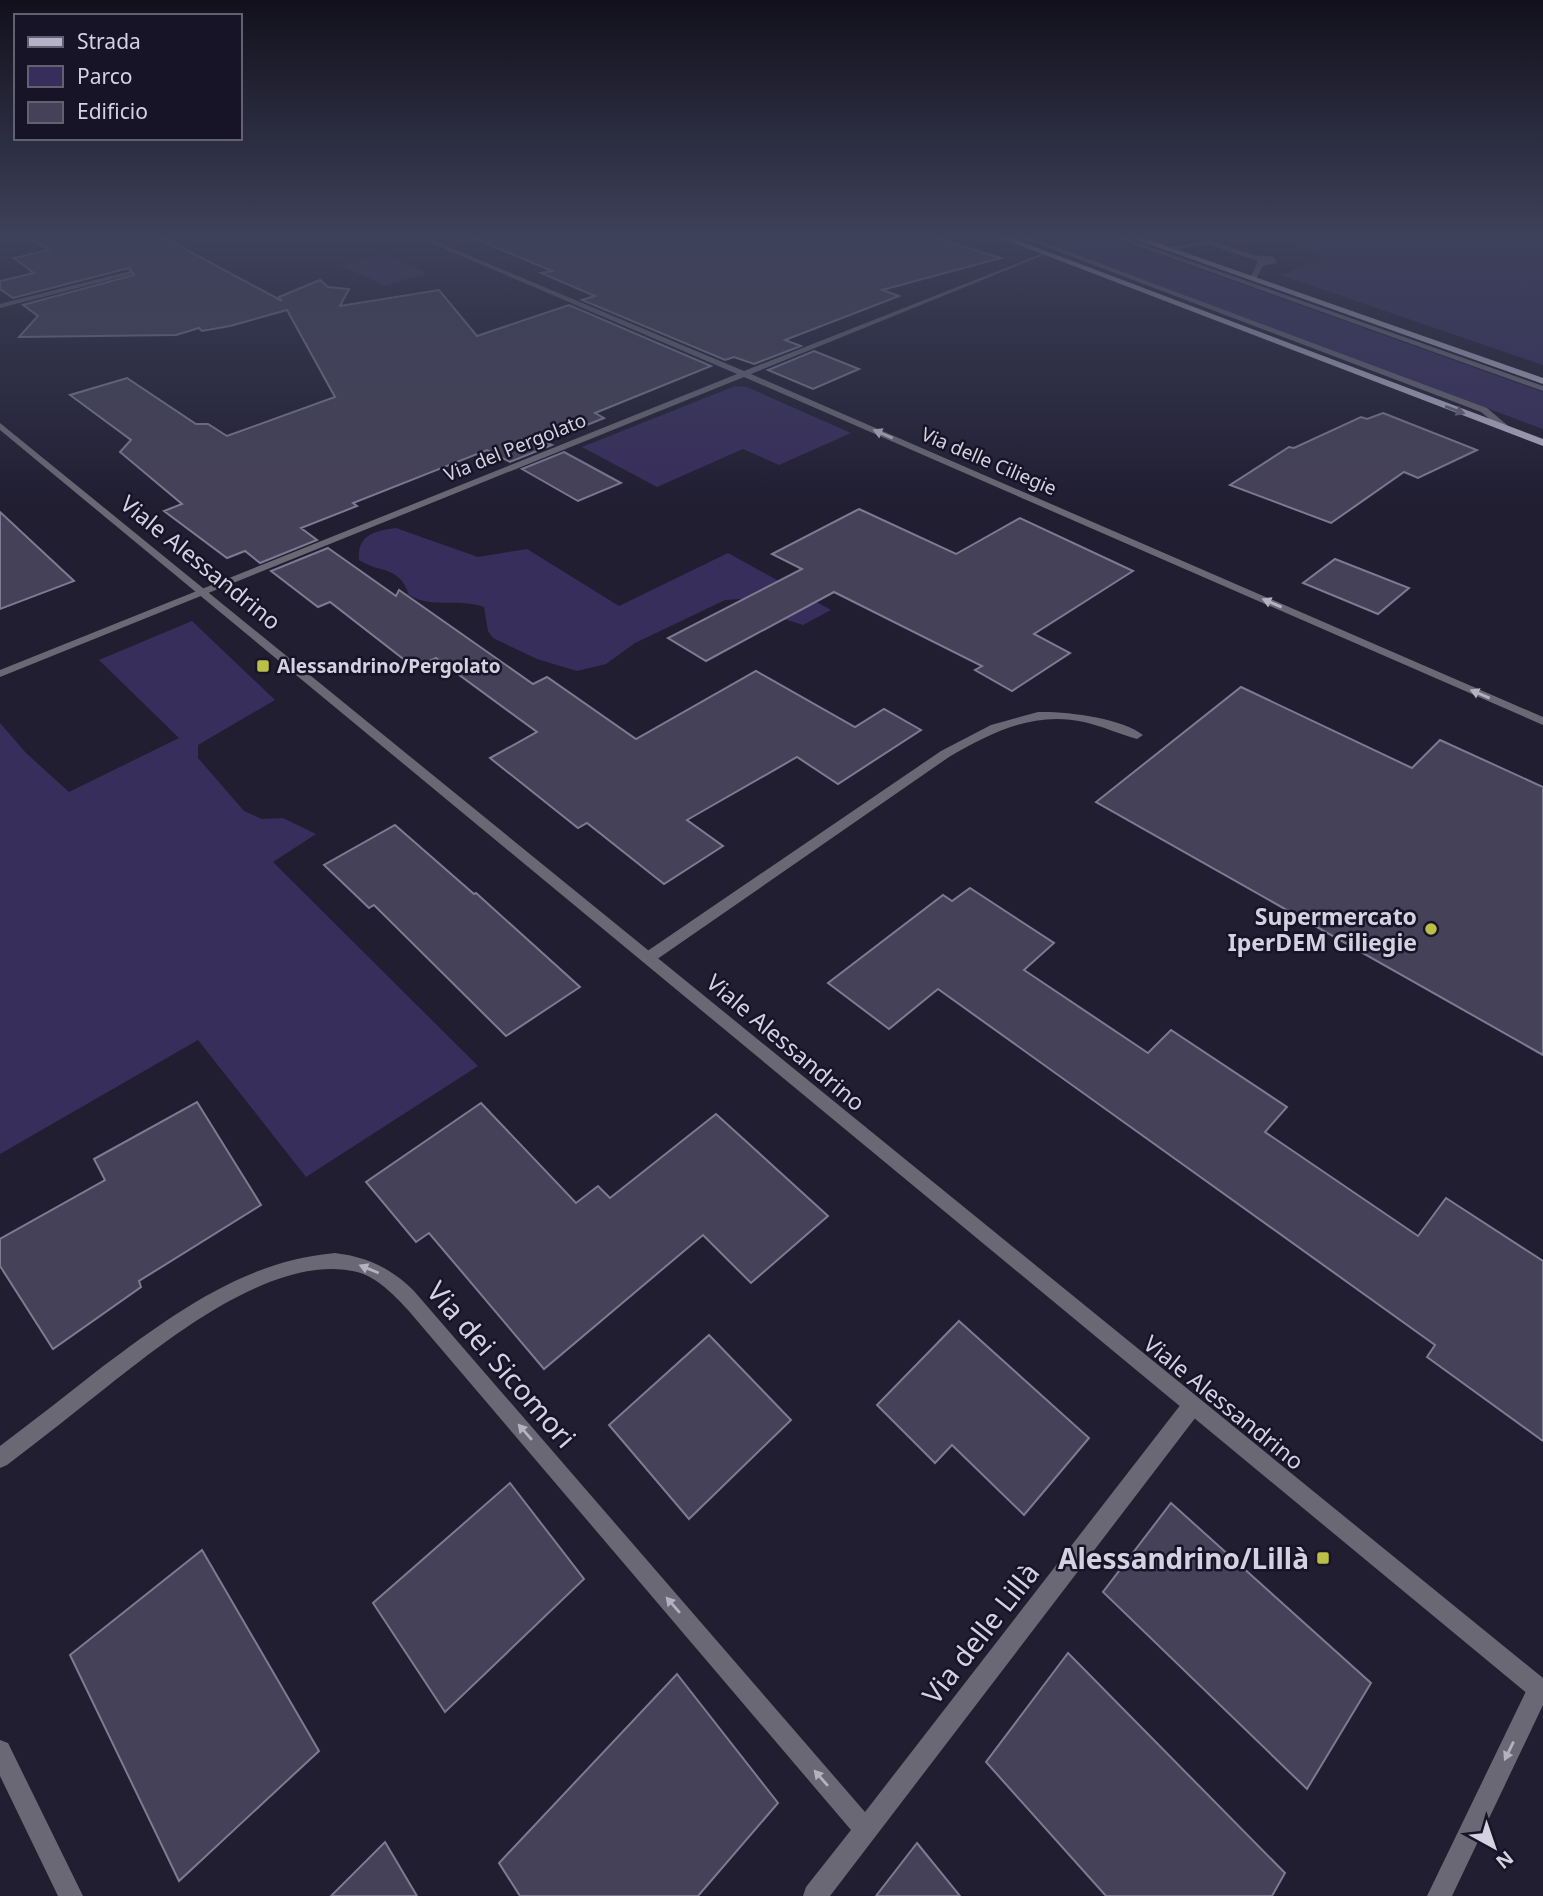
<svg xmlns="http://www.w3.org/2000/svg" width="1543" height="1896" font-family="'Noto Sans',sans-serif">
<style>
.green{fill:#382e5c}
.building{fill:#454158;stroke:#7d7a93;stroke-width:2}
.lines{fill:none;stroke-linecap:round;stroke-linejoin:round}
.service{fill:#6a6874;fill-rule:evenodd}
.minor{fill:#6a6874;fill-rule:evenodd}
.tertiary{fill:#6a6874;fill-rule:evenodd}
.primary{fill:#b4b1c8;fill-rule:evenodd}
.oneway{fill:#666278}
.oneway2{fill:#b4b2c0}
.poi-dot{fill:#bac045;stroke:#181428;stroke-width:2.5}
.labels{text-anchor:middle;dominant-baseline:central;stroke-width:5;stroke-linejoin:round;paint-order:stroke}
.far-street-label{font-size:19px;fill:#d4d2e0;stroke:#181428}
.far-poi-label{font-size:19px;font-weight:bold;fill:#d4d2e0;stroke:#181428;text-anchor:start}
.street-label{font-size:23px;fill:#d4d2e0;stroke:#181428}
.poi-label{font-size:23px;font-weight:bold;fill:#d4d2e0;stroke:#181428;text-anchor:end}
.near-street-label{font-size:28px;fill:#d4d2e0;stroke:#181428}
.near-poi-label{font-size:28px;font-weight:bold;fill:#d4d2e0;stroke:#181428;text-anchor:end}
</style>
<rect width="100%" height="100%" fill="#211e32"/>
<!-- green -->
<g class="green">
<path d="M 1029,237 L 1109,237 L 1543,392 L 1543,429 Z"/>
<path d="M 1265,237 L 1543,237 L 1543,365 L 1280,275 L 1328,257 Z"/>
<path d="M 385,254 L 428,273 L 385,286 L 342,266 Z"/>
<path d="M 735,386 L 747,387 L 851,433 L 779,465 L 743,449 L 657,487 L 582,447 Z"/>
<path d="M 396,528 L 478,557 L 527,549 L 619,606 L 728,553 L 831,610 L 803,625 L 760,611 L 740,599 L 725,600 L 635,643 L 606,664 L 577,671 L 537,659 L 493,638 L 488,631 L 484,607 C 459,598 432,609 409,595 C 399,565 381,574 359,560 C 357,535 374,531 396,528 Z"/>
<path d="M 192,621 L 275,700 L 198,745 L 198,758 L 244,811 L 262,819 L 283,818 L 316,834 L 273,862 L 478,1066 L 306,1177 L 198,1040 L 0,1154 L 0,723 L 26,753 L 69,792 L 179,738 L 99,660 Z"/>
</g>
<!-- building -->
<g class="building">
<path d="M 28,237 L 163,237 L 282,301 L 279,297 L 320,280 L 328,287 L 349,289 L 340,306 L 439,290 L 477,336 L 569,305 L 711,366 L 595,413 L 604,418 L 545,442 L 552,445 L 510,462 L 487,450 L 353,503 L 357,506 L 301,528 L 317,540 L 260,563 L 245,551 L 227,558 L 164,511 L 182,504 L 120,452 L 131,440 L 70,395 L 127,378 L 196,424 L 208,424 L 227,436 L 335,397 L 287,310 L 230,326 L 202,331 L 199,328 L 176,335 L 19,337 L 38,316 L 23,305 L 134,275 L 129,268 L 13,298 L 0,289 L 0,281 L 34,273 L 14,258 L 49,250 Z"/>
<path d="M 471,237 L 933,237 L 1001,258 L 882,290 L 899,296 L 785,340 L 801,346 L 754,364 L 734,357 L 725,360 L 582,300 L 595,296 L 541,273 L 552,271 Z"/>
<path d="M 814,351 L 859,369 L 813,389 L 768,370 Z"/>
<path d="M 1383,413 L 1477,450 L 1418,478 L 1404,472 L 1331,523 L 1230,485 L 1289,447 L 1294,448 L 1361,417 L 1367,419 Z"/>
<path d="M 564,452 L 621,483 L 578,501 L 522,469 Z"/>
<path d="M 859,509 L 956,554 L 1020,518 L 1133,571 L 1034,634 L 1070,653 L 1012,691 L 975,670 L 982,666 L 834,592 L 706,661 L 668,638 L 802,569 L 772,554 Z"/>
<path d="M 0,512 L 74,581 L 0,609 Z"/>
<path d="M 328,548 L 396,596 L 399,590 L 533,684 L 547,677 L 636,739 L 756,671 L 855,727 L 884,709 L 921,730 L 838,784 L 797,757 L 687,820 L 723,846 L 664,884 L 587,823 L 578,828 L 490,758 L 537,732 L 436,658 L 415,668 L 330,602 L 318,607 L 271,571 Z"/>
<path d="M 1335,559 L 1409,588 L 1378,614 L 1303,583 Z"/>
<path d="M 1241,687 L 1412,768 L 1440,740 L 1543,787 L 1543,1055 L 1096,802 Z"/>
<path d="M 395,825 L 474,894 L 476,893 L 580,987 L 506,1036 L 374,905 L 369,908 L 324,865 Z"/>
<path d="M 970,888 L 1054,943 L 1024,970 L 1148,1053 L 1171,1030 L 1287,1107 L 1265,1132 L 1418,1236 L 1446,1198 L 1543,1261 L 1543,1441 L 1427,1357 L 1435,1345 L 938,989 L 889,1029 L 828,983 L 943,895 L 952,901 Z"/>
<path d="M 197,1102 L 261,1205 L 139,1281 L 141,1287 L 53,1349 L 0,1266 L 0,1239 L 105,1180 L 94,1159 Z"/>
<path d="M 481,1103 L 576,1203 L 598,1186 L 610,1198 L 716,1114 L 828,1216 L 751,1283 L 703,1235 L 544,1369 L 429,1233 L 416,1242 L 366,1182 Z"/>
<path d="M 959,1321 L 1089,1438 L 1024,1515 L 952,1445 L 935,1463 L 877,1405 Z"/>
<path d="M 709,1335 L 791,1420 L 689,1519 L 609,1425 Z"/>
<path d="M 510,1483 L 584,1579 L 445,1712 L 373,1603 Z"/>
<path d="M 1171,1503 L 1371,1683 L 1307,1789 L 1103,1592 Z"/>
<path d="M 202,1550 L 319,1751 L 179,1881 L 70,1655 Z"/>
<path d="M 1068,1653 L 1285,1873 L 1272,1896 L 1106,1896 L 986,1762 Z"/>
<path d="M 677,1674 L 778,1803 L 698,1896 L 520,1896 L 499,1863 Z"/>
<path d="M 385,1842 L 417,1896 L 331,1896 Z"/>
<path d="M 917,1843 L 960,1896 L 876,1896 Z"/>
</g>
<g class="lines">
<!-- service -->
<g class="service">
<path d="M 1020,237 L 1029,237 L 1487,408 L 1513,430 L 1506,432 L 1481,412 Z"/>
<path d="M 1113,237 L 1122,237 L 1543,386 L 1543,391 Z"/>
<path d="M 1207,240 L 1254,255 L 1274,257 L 1277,263 L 1263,266 L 1256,279 L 1253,281 L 1250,279 L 1258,261 L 1207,244 L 1168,251 L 1165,249 Z"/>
<path d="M 1038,712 C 1065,711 1122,718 1143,735 L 1137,739 C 1119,734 1102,726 1084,722 C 1034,711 992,732 949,757 L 653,962 L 643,962 L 641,958 L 643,954 L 941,751 L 991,725 Z"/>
</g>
<!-- minor -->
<g class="minor">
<path d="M 417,237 L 425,237 L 744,371 L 1046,252 L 1046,254 L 751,374 L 1543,717 L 1543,725 L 744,377 L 0,677 L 0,670 L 737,374 Z"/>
<path d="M 130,271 L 132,274 L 0,308 L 0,304 Z"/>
<path d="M 335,1253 C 367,1257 391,1268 414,1291 L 865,1812 L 1185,1399 L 1192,1397 L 1199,1399 L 1201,1406 L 1199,1413 L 830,1896 L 803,1896 L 806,1887 L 851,1830 L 408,1310 C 394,1295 377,1277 357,1272 C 275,1252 168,1339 108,1386 C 74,1413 41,1439 7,1465 L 0,1468 L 0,1446 C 34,1420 68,1394 102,1367 C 173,1314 244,1261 335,1253 Z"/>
<path d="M 1539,1678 L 1543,1680 L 1543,1705 L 1452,1896 L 1427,1896 L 1531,1681 Z"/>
<path d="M 0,1740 L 8,1743 L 83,1896 L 58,1896 L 0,1776 Z"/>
</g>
<!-- tertiary -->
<path class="tertiary" d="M 0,423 L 1543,1678 L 1543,1703 L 1535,1700 L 0,430 Z"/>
<!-- primary -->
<g class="primary">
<path d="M 998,237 L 1009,237 L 1543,439 L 1543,446 Z"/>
<path d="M 1129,237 L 1141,237 L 1543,378 L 1543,384 Z"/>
</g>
</g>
<!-- one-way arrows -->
<defs><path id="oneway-solid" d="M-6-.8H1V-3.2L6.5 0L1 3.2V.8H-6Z" transform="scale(1.75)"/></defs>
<use class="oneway" href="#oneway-solid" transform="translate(1455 410) rotate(21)"/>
<g class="oneway2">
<use href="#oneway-solid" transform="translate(883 434) rotate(-157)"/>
<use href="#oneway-solid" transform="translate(1272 603) rotate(-157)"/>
<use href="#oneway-solid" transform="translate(1480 694) rotate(-157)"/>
<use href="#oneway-solid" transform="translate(369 1269) rotate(-158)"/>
<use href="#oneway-solid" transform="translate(525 1432) rotate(-131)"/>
<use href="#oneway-solid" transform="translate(673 1605) rotate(-131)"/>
<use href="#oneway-solid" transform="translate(1509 1751) rotate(116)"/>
<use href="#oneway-solid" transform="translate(821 1778) rotate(-131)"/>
</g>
<!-- sky -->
<linearGradient id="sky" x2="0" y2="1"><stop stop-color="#12101c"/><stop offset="0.47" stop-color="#3d415a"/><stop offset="1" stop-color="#3d415a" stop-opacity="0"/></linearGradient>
<rect width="1543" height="502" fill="url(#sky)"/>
<!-- markers -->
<g class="poi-dot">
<rect x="256" y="659" width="14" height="14" rx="3.5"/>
<circle cx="1431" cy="929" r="7"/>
<rect x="1316" y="1551" width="14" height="14" rx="3.5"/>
</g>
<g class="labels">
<!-- far-street labels -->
<g class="far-street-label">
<text transform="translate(515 447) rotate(-22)">Via del Pergolato</text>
<text transform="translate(989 461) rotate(23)">Via delle Ciliegie</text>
</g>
<!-- far-poi labels -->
<g class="far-poi-label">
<text x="277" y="666">Alessandrino/Pergolato</text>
</g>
<!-- street labels -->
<g class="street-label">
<text transform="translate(201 562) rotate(39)">Viale Alessandrino</text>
<text transform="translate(786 1042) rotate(40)">Viale Alessandrino</text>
<text transform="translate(1224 1402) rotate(39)">Viale Alessandrino</text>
</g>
<!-- poi labels -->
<g class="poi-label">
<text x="1417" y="916">Supermercato<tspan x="1417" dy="26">IperDEM Ciliegie</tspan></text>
</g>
<!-- near-street labels -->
<g class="near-street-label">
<text transform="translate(502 1364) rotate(49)">Via dei Sicomori</text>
<text transform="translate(980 1633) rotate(-52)">Via delle Lillà</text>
</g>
<!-- near-poi labels -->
<g class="near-poi-label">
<text x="1309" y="1558">Alessandrino/Lillà</text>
</g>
</g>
<!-- legend -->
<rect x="14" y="14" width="228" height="126" fill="#181428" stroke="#636072" stroke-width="2"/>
<rect x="28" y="37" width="35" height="10" fill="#b4b1c8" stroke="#636072" stroke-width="2"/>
<text x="77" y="49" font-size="21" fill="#d4d2e0">Strada</text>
<rect x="28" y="66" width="35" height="21" fill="#382e5c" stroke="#636072" stroke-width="2"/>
<text x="77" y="84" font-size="21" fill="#d4d2e0">Parco</text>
<rect x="28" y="102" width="35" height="21" fill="#454158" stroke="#636072" stroke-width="2"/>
<text x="77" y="119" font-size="21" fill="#d4d2e0">Edificio</text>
<!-- north arrow -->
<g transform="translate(1494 1847) rotate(140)" stroke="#181428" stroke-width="5" paint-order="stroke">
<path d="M0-5L12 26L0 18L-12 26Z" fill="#d4d2e0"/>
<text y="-10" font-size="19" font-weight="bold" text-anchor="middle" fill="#d4d2e0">N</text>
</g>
</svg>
